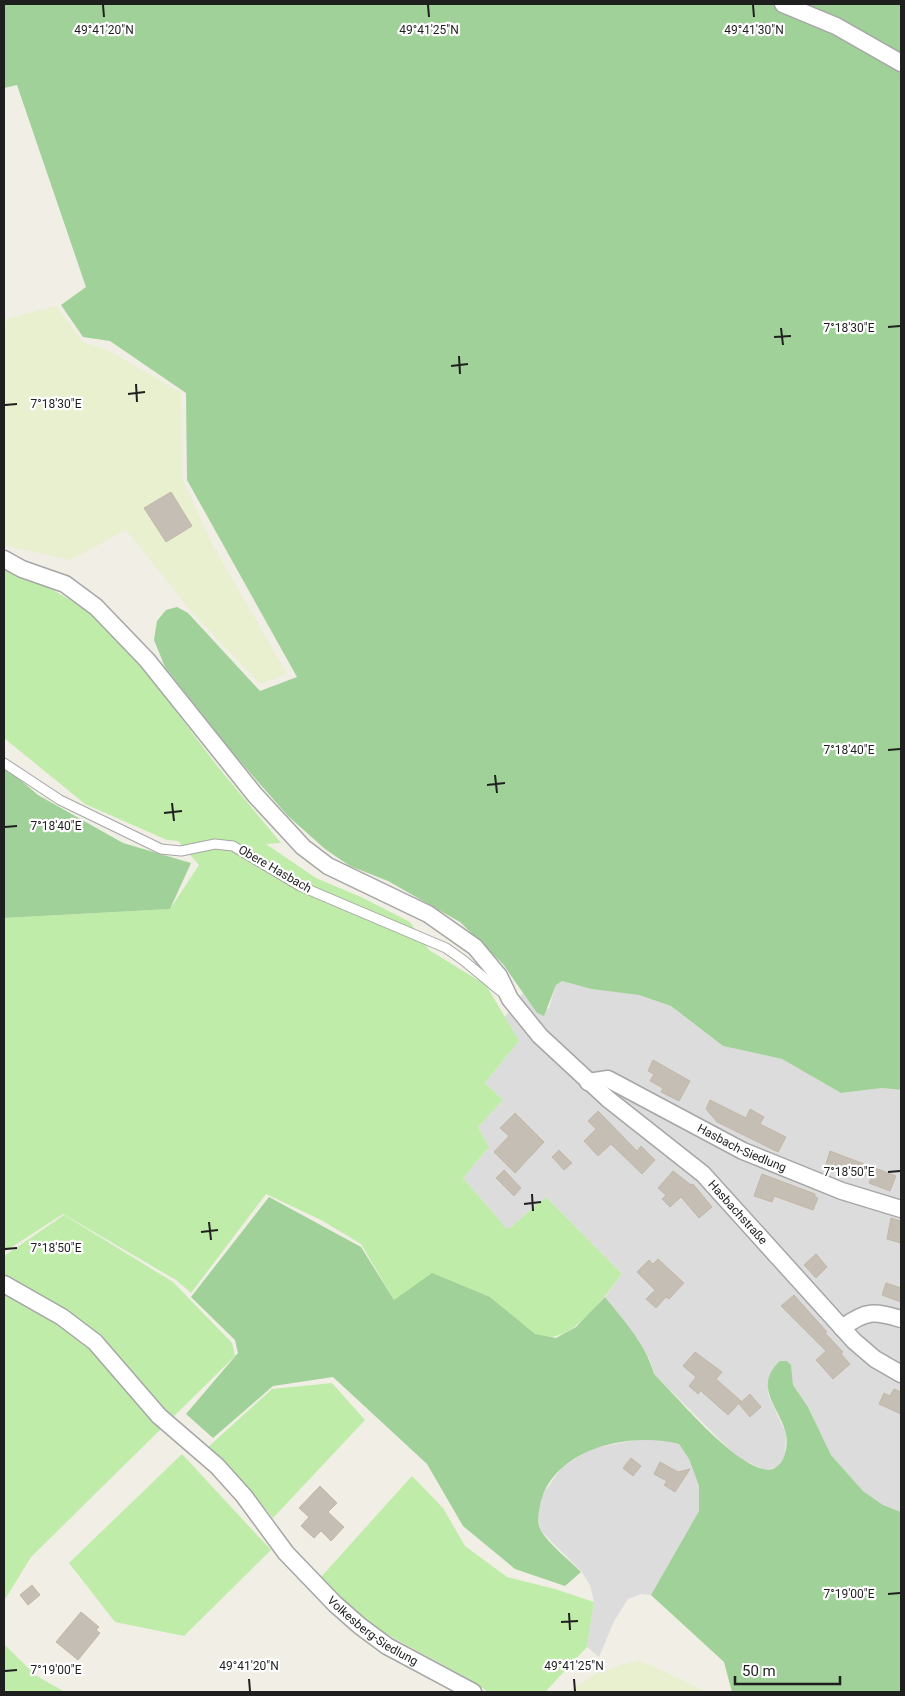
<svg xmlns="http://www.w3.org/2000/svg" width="905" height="1696" font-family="Roboto,sans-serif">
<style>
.residential{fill:#dddcdc}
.farmland{fill:#e9f0cf}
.grass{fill:#c0eca9}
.forest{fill:#a0d198}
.building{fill:#c5beb4;stroke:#c3b7a6}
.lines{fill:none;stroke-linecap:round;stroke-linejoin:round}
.lane-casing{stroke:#a6a6a6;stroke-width:11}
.street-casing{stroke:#a6a6a6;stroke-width:19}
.lane{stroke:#fff;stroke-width:9}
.street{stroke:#fff;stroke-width:16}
.ticks{fill:none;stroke:#1f1f1f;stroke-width:2}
.labels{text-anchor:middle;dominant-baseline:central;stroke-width:4.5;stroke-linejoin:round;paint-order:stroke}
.street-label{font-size:12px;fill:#1f1f1f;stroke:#fff}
.ticks-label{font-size:12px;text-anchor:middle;fill:#1f1f1f;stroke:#fff;stroke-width:4.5;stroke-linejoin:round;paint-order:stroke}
</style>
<rect width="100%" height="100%" fill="#f0eee5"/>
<!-- residential -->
<g class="residential">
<path d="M 562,981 L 591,989 L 639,995 L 671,1006 L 723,1046 L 782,1059 L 841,1093 L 882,1088 L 901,1090 L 901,1512 L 883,1505 L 863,1491 L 831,1455 L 808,1407 L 793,1385 L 791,1369 L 769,1379 L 768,1394 L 786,1434 L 785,1456 L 777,1467 L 765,1470 L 737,1457 L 654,1374 L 650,1360 L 639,1341 L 605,1297 L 622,1274 L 547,1198 L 544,1198 L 510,1228 L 506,1228 L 463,1178 L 489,1147 L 478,1127 L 503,1100 L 485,1083 L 519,1041 L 504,1018 L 523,993 L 537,1013 L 549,1008 L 556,985 Z"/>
<path d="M 636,1440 L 664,1440 L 679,1444 L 689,1459 L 699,1486 L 699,1511 L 651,1595 L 641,1594 L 628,1599 L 614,1621 L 599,1657 L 587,1647 L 594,1602 L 590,1585 L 581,1571 L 540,1530 L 538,1513 L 542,1496 L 561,1468 L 590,1449 Z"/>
</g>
<!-- farmland -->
<g class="farmland">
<path d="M 56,306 L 83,342 L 108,350 L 181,393 L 182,478 L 212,544 L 287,674 L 260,684 L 192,612 L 126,530 L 70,560 L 4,545 L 4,334 L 7,319 Z"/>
<path d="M 639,1660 L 707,1692 L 567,1692 L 597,1673 Z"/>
</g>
<!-- grass -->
<g class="grass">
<path d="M 4,561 L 97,616 L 156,685 L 218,767 L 281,843 L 266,844 L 316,878 L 361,897 L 410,922 L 429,950 L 486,985 L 519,1041 L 485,1083 L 503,1100 L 478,1127 L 489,1147 L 463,1178 L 506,1228 L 510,1228 L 544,1198 L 547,1198 L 622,1274 C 604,1297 568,1351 534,1334 C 520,1326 503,1307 490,1297 L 394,1300 L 361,1244 L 321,1220 L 266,1194 L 191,1293 L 176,1280 L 63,1214 L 4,1252 L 4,918 L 170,909 L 199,865 L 178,841 L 167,840 L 85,804 L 4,738 Z"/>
<path d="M 64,1215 L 173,1282 L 232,1343 L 235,1356 L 31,1557 L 4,1601 L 4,1256 Z"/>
<path d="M 332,1383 L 365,1420 L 273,1518 L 241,1479 L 207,1448 L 272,1389 Z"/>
<path d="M 182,1454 L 271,1550 L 184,1636 L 115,1622 L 69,1563 Z"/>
<path d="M 412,1476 L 443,1508 L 465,1546 L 507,1577 L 555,1589 L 594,1602 L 587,1647 L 545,1692 L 488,1692 L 469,1679 L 368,1624 L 321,1577 Z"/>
<path d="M 4,1644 L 35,1675 L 65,1692 L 4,1692 Z"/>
</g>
<!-- forest -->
<g class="forest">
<path d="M 4,4 L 901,4 L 901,1090 L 882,1088 L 841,1093 L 782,1059 L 723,1046 L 671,1006 L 639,995 L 591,989 L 562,981 L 556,985 L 544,1016 L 537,1013 L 503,964 L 460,922 L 388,881 L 350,866 L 325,849 L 288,816 L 232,752 L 165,667 L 154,640 L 157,621 L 166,610 L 177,607 L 188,613 L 260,691 L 297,677 L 187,480 L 186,393 L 110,341 L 83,337 L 61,305 L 86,287 L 17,85 L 4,88 Z"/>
<path d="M 4,766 L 38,795 L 123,843 L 191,863 L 170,909 L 4,918 Z"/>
<path d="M 269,1197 L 361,1247 L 394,1300 L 432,1273 L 490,1297 L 535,1334 L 556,1338 L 576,1327 L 605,1297 C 624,1321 646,1344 654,1374 C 680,1400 729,1460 763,1469 C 783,1474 789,1448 786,1434 C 780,1407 752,1387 780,1361 L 787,1361 L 791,1365 L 793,1385 L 808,1407 L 831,1455 L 863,1491 L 883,1505 L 901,1512 L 901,1692 L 732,1692 L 724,1662 L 651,1595 L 699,1511 L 699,1486 L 689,1459 L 679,1444 C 632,1432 556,1447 541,1501 C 539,1510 536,1522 541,1531 C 549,1544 569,1560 581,1572 L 565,1586 L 515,1569 L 463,1526 L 427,1464 L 333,1377 L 273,1386 L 213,1438 L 186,1414 L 238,1353 L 235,1340 L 191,1297 Z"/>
</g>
<!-- building -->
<g class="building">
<path d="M 171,492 L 192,526 L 166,542 L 144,508 Z"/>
<path d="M 653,1060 L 690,1081 L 679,1101 L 661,1092 L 663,1088 L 650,1081 L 654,1074 L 648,1071 Z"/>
<path d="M 710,1100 L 746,1118 L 750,1109 L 764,1117 L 760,1124 L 786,1137 L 778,1152 L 717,1122 L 706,1109 Z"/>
<path d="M 598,1111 L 637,1151 L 641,1146 L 655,1160 L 642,1174 L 611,1144 L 598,1156 L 584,1141 L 596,1129 L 588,1121 Z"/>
<path d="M 515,1113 L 544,1142 L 515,1173 L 494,1152 L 509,1136 L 500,1128 Z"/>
<path d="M 559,1150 L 572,1163 L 564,1170 L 552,1157 Z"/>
<path d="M 830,1151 L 896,1176 L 890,1191 L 869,1183 L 871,1178 L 848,1169 L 846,1174 L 825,1167 Z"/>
<path d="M 504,1170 L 521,1188 L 514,1196 L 496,1178 Z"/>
<path d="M 673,1171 L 691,1185 L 693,1184 L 712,1207 L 699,1218 L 681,1197 L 670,1207 L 662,1199 L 666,1195 L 658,1188 Z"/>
<path d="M 762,1174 L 815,1194 L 815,1197 L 818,1198 L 813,1210 L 774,1196 L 772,1202 L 754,1196 Z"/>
<path d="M 891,1218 L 901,1221 L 901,1243 L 887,1239 Z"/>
<path d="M 816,1254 L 827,1267 L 816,1278 L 804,1265 Z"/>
<path d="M 658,1259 L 684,1283 L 669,1299 L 666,1297 L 656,1308 L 646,1299 L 655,1290 L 637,1272 L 649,1260 L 653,1264 Z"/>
<path d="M 886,1283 L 901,1288 L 901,1302 L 882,1295 Z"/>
<path d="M 794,1295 L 827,1332 L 825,1333 L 843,1352 L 841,1354 L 850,1364 L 833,1379 L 816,1360 L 826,1351 L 781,1306 Z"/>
<path d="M 695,1352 L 722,1372 L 716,1379 L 741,1401 L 728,1415 L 701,1391 L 698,1394 L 689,1386 L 696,1377 L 683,1366 Z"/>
<path d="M 894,1389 L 901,1392 L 901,1414 L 879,1404 L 884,1393 L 890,1396 Z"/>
<path d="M 750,1394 L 761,1407 L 750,1417 L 739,1404 Z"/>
<path d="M 631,1458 L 641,1466 L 633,1476 L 623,1468 Z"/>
<path d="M 660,1462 L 678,1472 L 690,1469 L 675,1492 L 664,1485 L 667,1481 L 654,1474 Z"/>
<path d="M 320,1486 L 337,1503 L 328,1512 L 344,1527 L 331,1541 L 321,1531 L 314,1538 L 301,1526 L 309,1517 L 299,1508 Z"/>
<path d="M 32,1585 L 40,1595 L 28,1605 L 20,1595 Z"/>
<path d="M 81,1612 L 99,1627 L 96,1630 L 100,1633 L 78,1660 L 56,1642 Z"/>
</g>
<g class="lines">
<defs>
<path id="lane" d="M 4,763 L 60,800 L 161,849 L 181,851 L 215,844 L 233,846 L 300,886 L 446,948 L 463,960 L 504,994"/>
<g id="street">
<path d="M 783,4 L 836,26 L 901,63"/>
<path id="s1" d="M 4,559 L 22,569 L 65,584 L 96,607 L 147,660 L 255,795 L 303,847 L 328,866 L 428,914 L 475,947 L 499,976 L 510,999 L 540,1036 L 608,1099 L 703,1174 L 854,1341 L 875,1359 L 901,1374"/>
<path id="s2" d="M 588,1082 L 608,1079 L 743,1151 L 842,1191 L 901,1209"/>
<path id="s3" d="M 4,1284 L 62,1317 L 95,1342 L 159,1416 L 217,1466 L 244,1496 L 286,1553 L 335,1604 L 360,1626 L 387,1646 L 473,1692"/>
<path d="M 842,1328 C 866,1310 874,1311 901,1319"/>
</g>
</defs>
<!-- lane casing -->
<use href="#lane" class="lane-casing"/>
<!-- street casing -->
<use href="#street" class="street-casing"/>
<!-- lane -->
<use href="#lane" class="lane"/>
<!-- street -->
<use href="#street" class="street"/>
</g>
<!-- ticks -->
<path class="ticks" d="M 103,5 L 104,17M 428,5 L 429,17M 753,5 L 754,17M 888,327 L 900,326M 781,328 L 783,345M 774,337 L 791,336M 459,356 L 460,374M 451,366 L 468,364M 136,384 L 137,402M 128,394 L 145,392M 5,405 L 17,404M 888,750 L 900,749M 495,775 L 497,793M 487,785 L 505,783M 172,803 L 174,821M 164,813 L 182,811M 5,827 L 17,826M 888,1172 L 900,1171M 532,1194 L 533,1211M 524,1204 L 541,1202M 209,1222 L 211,1240M 201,1232 L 218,1230M 5,1249 L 17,1248M 888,1594 L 900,1593M 569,1613 L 570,1630M 561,1622 L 578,1621M 5,1671 L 17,1670M 249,1679 L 250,1691M 574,1679 L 575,1691"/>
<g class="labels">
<!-- street labels -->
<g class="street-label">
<text transform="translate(275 869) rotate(30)">Obere Hasbach</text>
<text stroke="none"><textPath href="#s2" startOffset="171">Hasbach-Siedlung</textPath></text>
<text stroke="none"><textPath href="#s1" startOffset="998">Hasbachstraße</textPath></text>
<text stroke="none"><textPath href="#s3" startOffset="511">Volkesberg-Siedlung</textPath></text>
</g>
</g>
<g class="ticks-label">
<text x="754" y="34">49°41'30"N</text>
<text x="104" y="34">49°41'20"N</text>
<text x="429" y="34">49°41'25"N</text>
<text x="849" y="332">7°18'30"E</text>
<text x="56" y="408">7°18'30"E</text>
<text x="849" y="754">7°18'40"E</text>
<text x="56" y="830">7°18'40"E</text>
<text x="849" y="1176">7°18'50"E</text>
<text x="56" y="1252">7°18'50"E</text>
<text x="849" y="1598">7°19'00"E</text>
<text x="249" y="1670">49°41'20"N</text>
<text x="574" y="1670">49°41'25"N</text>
<text x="56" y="1674">7°19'00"E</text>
</g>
<!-- border -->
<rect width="905" height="1696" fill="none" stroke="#1f1f1f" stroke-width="10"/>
<!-- scale -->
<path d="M735 1676v8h105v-8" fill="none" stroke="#1f1f1f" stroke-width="2.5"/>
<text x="742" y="1676" font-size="15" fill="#1f1f1f" stroke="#ffffff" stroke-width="4" paint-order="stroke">50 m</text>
</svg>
